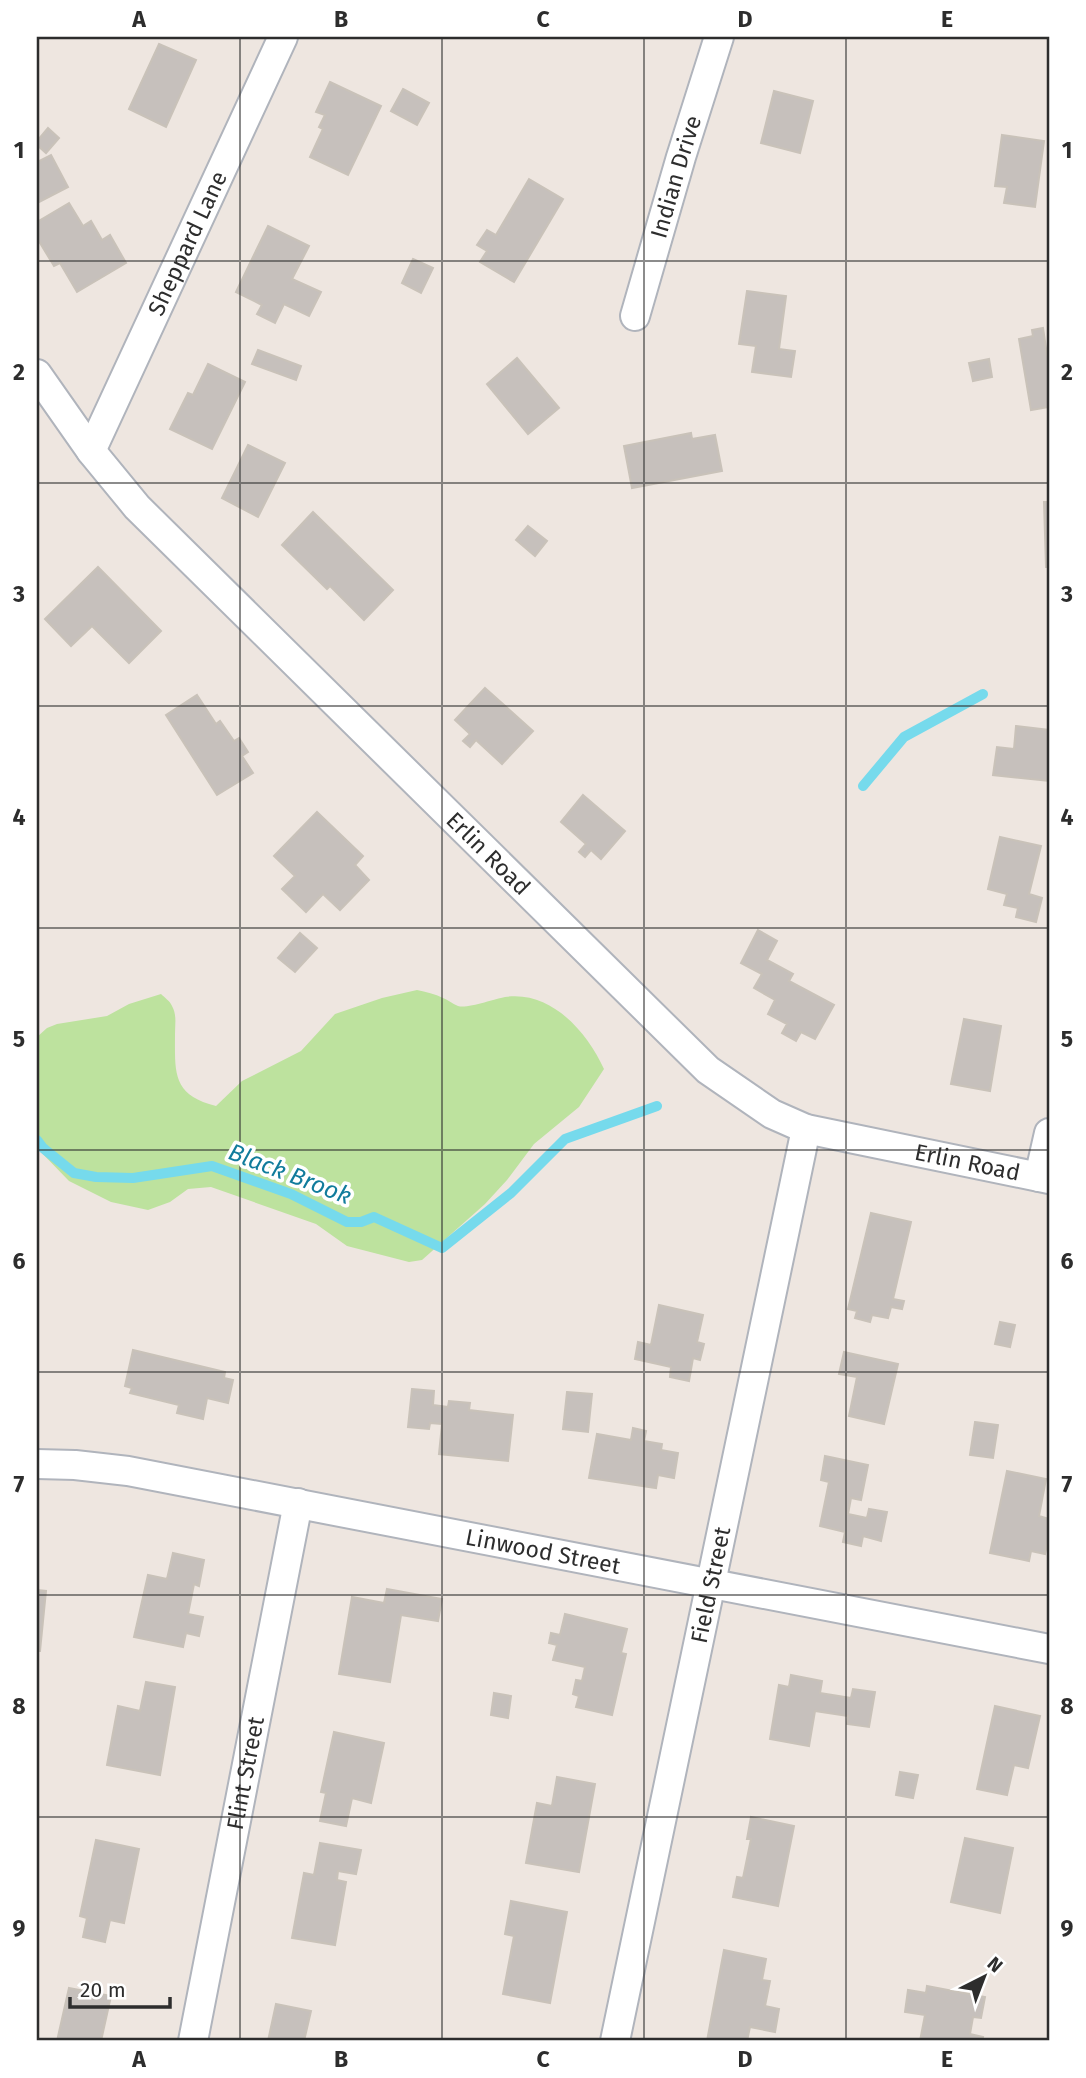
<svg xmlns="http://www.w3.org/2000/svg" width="1086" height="2078" font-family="'Fira Sans',sans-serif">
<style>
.green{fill:#bde29e}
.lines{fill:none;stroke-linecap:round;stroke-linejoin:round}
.stream{stroke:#76daec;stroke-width:10}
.building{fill:#c6c0bc;stroke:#c9c2b9;stroke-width:2}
.minor-casing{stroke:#b0b4bc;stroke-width:32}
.minor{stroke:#fff;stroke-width:28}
.grid{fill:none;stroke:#2d2d2d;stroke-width:2;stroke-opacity:0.55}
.labels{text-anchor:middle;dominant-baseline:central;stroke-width:7;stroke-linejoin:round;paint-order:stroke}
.street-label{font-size:23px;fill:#2d2d2d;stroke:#fff}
.water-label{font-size:24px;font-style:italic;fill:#117c9c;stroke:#fff}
.neatline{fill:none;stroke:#2d2d2d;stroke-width:2.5}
.grid-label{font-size:23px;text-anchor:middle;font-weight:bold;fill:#2d2d2d}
</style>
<rect width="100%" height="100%" fill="#eee6e0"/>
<!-- green -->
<path class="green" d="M 417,990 C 426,992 435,994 443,998 C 448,1000 453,1004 458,1006 C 467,1009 494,999 505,997 C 551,990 587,1032 604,1069 L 579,1107 L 534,1144 L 507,1180 L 485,1204 L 422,1260 L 409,1262 L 347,1246 L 316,1224 L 211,1187 L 188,1189 L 170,1202 L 148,1210 L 111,1202 L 69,1181 L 37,1148 L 37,1037 L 47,1028 L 57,1024 L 107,1016 L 129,1004 L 161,994 C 165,998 170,1001 172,1006 C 177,1015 175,1024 175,1034 C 175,1073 172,1095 216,1106 L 242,1081 L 301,1051 L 335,1014 L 382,998 Z"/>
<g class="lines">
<!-- stream -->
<g class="stream">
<path d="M 863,786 L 904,737 L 983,694"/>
<path d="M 37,1140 L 43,1148 L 74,1173 L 96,1177 L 133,1178 L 212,1166 L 291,1194 L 347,1222 L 361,1222 L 374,1217 L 442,1248 L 511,1193 L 565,1139 L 657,1106"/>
</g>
</g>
<!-- building -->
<g class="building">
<path d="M 159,44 L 196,60 L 166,127 L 129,109 Z"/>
<path d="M 330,82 L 381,106 L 348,175 L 310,157 L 323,129 L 319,127 L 325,115 L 316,112 Z"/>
<path d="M 403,89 L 429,103 L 417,125 L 391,111 Z"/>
<path d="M 774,91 L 813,101 L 800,153 L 761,143 Z"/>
<path d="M 48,128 L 59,138 L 46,153 L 37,145 L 37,141 Z"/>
<path d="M 1002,135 L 1044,141 L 1035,207 L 1004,203 L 1007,187 L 995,186 Z"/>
<path d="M 51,155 L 68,187 L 37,203 L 37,162 Z"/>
<path d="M 529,179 L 563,199 L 514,282 L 480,262 L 487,251 L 477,245 L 487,230 L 496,235 Z"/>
<path d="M 69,203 L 83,226 L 91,221 L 102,240 L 110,235 L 126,263 L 77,292 L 60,263 L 54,266 L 37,238 L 37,222 Z"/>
<path d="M 268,226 L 309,246 L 292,279 L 321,292 L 309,316 L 284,304 L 275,323 L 257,314 L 262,305 L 236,292 Z"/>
<path d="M 413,259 L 433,268 L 421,293 L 402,283 Z"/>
<path d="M 747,291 L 786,296 L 779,349 L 795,351 L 791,377 L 752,372 L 756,346 L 739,344 Z"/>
<path d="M 1043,328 L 1047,355 L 1049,354 L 1049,407 L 1031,410 L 1019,339 L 1033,336 L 1032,330 Z"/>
<path d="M 258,350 L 301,366 L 296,380 L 252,364 Z"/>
<path d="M 517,358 L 559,408 L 528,434 L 487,384 Z"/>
<path d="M 989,359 L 992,377 L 973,381 L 969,363 Z"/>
<path d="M 208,364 L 245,382 L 212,449 L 170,429 L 188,393 L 193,395 Z"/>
<path d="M 691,433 L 692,439 L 715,435 L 722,471 L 632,488 L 624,446 Z"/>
<path d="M 248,445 L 285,463 L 258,517 L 222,498 Z"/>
<path d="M 1044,502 L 1049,502 L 1049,567 L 1046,567 Z"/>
<path d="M 313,512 L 393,590 L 364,620 L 330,586 L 327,589 L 282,545 Z"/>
<path d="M 528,526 L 547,541 L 535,556 L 516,540 Z"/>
<path d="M 98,567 L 161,631 L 129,663 L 92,626 L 71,646 L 45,619 Z"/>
<path d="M 485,688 L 533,731 L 502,764 L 476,740 L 470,747 L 463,741 L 470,734 L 455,720 Z"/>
<path d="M 197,695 L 216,724 L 220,721 L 234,741 L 239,738 L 248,752 L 242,756 L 253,773 L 217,795 L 166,715 Z"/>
<path d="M 1016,726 L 1049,730 L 1049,781 L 993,775 L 997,747 L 1014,749 Z"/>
<path d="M 583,795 L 625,831 L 601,859 L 591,850 L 585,857 L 579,852 L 586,844 L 561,822 Z"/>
<path d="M 317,812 L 363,856 L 355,865 L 369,880 L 340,910 L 323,894 L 306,912 L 282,889 L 295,876 L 274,856 Z"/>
<path d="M 1000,837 L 1041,846 L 1029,894 L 1042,898 L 1036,922 L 1016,917 L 1018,908 L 1004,905 L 1007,894 L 988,889 Z"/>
<path d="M 758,930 L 777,941 L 767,960 L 793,974 L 789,981 L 834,1005 L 815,1039 L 801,1032 L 796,1041 L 782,1033 L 787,1024 L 768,1014 L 775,1000 L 754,988 L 762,974 L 741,963 Z"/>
<path d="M 300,933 L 317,948 L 295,972 L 278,958 Z"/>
<path d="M 964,1019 L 1001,1026 L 990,1091 L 951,1084 Z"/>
<path d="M 871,1213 L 911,1222 L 893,1299 L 904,1301 L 902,1309 L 891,1307 L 888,1318 L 872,1315 L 870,1322 L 855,1318 L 857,1311 L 848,1309 Z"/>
<path d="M 659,1305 L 703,1315 L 697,1342 L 704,1344 L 700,1360 L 693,1358 L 689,1381 L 670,1377 L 671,1367 L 635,1359 L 638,1342 L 651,1345 Z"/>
<path d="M 1000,1322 L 1015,1325 L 1010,1347 L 995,1344 Z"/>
<path d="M 133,1350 L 225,1372 L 224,1378 L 233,1380 L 228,1403 L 207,1398 L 203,1419 L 177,1413 L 179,1405 L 130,1393 L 132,1388 L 125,1386 Z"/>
<path d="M 844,1352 L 898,1364 L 884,1424 L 849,1416 L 857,1377 L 839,1374 Z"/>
<path d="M 412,1389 L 434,1391 L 433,1405 L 448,1407 L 449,1401 L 470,1403 L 469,1410 L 513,1415 L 508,1461 L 439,1454 L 442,1424 L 430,1423 L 429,1429 L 408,1427 Z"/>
<path d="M 567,1392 L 592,1394 L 588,1432 L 563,1429 Z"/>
<path d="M 975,1422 L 998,1425 L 993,1458 L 970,1455 Z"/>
<path d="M 633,1428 L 646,1431 L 644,1441 L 662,1444 L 661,1450 L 678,1453 L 674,1478 L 658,1475 L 656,1488 L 589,1478 L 597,1434 L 631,1440 Z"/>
<path d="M 825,1456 L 868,1465 L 861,1500 L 851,1498 L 848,1514 L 867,1518 L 869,1509 L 887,1512 L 881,1541 L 863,1536 L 861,1546 L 843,1542 L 845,1532 L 820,1526 L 829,1482 L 821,1480 Z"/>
<path d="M 1007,1471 L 1046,1479 L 1039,1516 L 1049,1519 L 1049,1536 L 1045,1554 L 1031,1551 L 1029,1561 L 990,1553 Z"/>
<path d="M 173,1553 L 204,1560 L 199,1586 L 194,1584 L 188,1614 L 203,1617 L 199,1636 L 186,1633 L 183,1647 L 134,1637 L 148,1575 L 167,1579 Z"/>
<path d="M 387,1589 L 442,1599 L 438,1621 L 401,1615 L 390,1682 L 339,1674 L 352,1597 L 384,1603 Z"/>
<path d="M 37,1590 L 46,1591 L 40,1651 L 37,1651 Z"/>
<path d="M 565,1614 L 627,1629 L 621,1653 L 626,1654 L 612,1715 L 576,1707 L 579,1696 L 573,1694 L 576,1680 L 582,1681 L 585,1667 L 553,1660 L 557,1645 L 549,1643 L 551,1633 L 560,1635 Z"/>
<path d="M 791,1675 L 822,1681 L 820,1693 L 851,1698 L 853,1689 L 875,1692 L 869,1727 L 847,1724 L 848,1716 L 815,1711 L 809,1746 L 770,1739 L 779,1685 L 789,1687 Z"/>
<path d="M 146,1682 L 175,1687 L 160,1775 L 107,1765 L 118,1706 L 140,1711 Z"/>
<path d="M 494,1693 L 511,1696 L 508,1718 L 491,1715 Z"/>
<path d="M 995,1706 L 1040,1716 L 1028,1768 L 1014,1765 L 1007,1795 L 977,1789 Z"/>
<path d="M 334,1732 L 384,1743 L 371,1803 L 352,1798 L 346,1826 L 320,1821 L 326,1793 L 321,1792 Z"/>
<path d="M 900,1772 L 918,1775 L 913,1798 L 896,1795 Z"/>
<path d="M 557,1777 L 595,1784 L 579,1872 L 526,1863 L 537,1803 L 552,1806 Z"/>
<path d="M 751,1817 L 794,1826 L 778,1906 L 733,1897 L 737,1877 L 743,1878 L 751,1839 L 747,1839 Z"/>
<path d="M 965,1838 L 1013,1848 L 1000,1913 L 951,1902 Z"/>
<path d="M 96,1840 L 139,1849 L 124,1923 L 110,1920 L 105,1942 L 83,1937 L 87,1918 L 80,1916 Z"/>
<path d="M 320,1843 L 361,1850 L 356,1874 L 338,1871 L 337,1880 L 346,1882 L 335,1945 L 292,1938 L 304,1873 L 314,1875 Z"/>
<path d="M 511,1901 L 567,1912 L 550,2003 L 503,1994 L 514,1936 L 505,1934 Z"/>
<path d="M 724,1950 L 766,1959 L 762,1980 L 770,1981 L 765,2006 L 779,2009 L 775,2032 L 750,2027 L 747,2041 L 707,2041 Z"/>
<path d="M 927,1986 L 985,1997 L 981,2018 L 973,2017 L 970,2034 L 983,2037 L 982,2041 L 920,2041 L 925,2015 L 905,2012 L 908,1990 L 926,1993 Z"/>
<path d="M 69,1988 L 111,1996 L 101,2041 L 57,2041 Z"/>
<path d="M 276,2004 L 311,2011 L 304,2041 L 268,2041 Z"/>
</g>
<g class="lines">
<defs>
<g id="minor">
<path id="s1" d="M 635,316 L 681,157 L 719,37"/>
<path id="s2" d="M 37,374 L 91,451 L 137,507 L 708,1070 L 772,1114 L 806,1129 L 1049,1179"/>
<path id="s3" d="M 91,451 L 283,37"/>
<path d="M 1039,1177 L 1049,1133"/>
<path id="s4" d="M 37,1464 L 75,1465 L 128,1471 L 1049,1649"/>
<path id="s5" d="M 193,2041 L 298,1503"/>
<path id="s6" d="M 615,2041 L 806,1129"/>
</g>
</defs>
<!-- minor casing -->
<use href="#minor" class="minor-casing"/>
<!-- minor -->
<use href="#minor" class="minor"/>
</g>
<!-- grid -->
<path class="grid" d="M 240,37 L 240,2041M 442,37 L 442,2041M 644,37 L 644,2041M 846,37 L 846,2041M 37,261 L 1049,261M 37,483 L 1049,483M 37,706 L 1049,706M 37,928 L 1049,928M 37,1150 L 1049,1150M 37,1372 L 1049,1372M 37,1595 L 1049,1595M 37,1817 L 1049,1817"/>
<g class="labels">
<!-- street labels -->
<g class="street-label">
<text stroke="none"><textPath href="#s1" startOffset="145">Indian Drive</textPath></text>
<text stroke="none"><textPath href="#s3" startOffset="229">Sheppard Lane</textPath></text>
<text stroke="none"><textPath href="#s2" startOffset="660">Erlin Road</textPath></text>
<text stroke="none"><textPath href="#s2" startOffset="1248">Erlin Road</textPath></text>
<text stroke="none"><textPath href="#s4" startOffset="514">Linwood Street</textPath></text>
<text stroke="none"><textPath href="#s6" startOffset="466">Field Street</textPath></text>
<text stroke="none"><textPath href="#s5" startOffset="273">Flint Street</textPath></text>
</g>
<!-- water labels -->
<g class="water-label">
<text transform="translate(290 1174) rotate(21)">Black Brook</text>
</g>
</g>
<!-- border -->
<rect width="1086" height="2078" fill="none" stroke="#ffffff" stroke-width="77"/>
<!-- north arrow -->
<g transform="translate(984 1977) rotate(42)" stroke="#ffffff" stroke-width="5" paint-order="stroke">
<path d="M0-5L12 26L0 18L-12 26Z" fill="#2d2d2d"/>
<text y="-10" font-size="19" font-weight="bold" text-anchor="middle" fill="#2d2d2d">N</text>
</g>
<!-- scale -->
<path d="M70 1997v10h100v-10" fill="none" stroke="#2d2d2d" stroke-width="3.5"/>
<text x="80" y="1997" font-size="21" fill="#2d2d2d" stroke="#ffffff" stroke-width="5" paint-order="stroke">20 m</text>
<rect x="38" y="38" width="1010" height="2001" class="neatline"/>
<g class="grid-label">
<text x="139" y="27">A</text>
<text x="341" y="27">B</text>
<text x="543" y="27">C</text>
<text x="745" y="27">D</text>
<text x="947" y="27">E</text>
<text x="19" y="158">1</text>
<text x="1067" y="158">1</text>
<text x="19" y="380">2</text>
<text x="1067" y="380">2</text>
<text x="19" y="602">3</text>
<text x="1067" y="602">3</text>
<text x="19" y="825">4</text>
<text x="1067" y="825">4</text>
<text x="19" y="1047">5</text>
<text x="1067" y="1047">5</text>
<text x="19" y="1269">6</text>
<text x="1067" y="1269">6</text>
<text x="19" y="1492">7</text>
<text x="1067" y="1492">7</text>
<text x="19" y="1714">8</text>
<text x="1067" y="1714">8</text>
<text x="19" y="1936">9</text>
<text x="1067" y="1936">9</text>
<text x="139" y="2067">A</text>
<text x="341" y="2067">B</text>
<text x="543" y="2067">C</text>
<text x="745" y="2067">D</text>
<text x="947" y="2067">E</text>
</g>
</svg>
